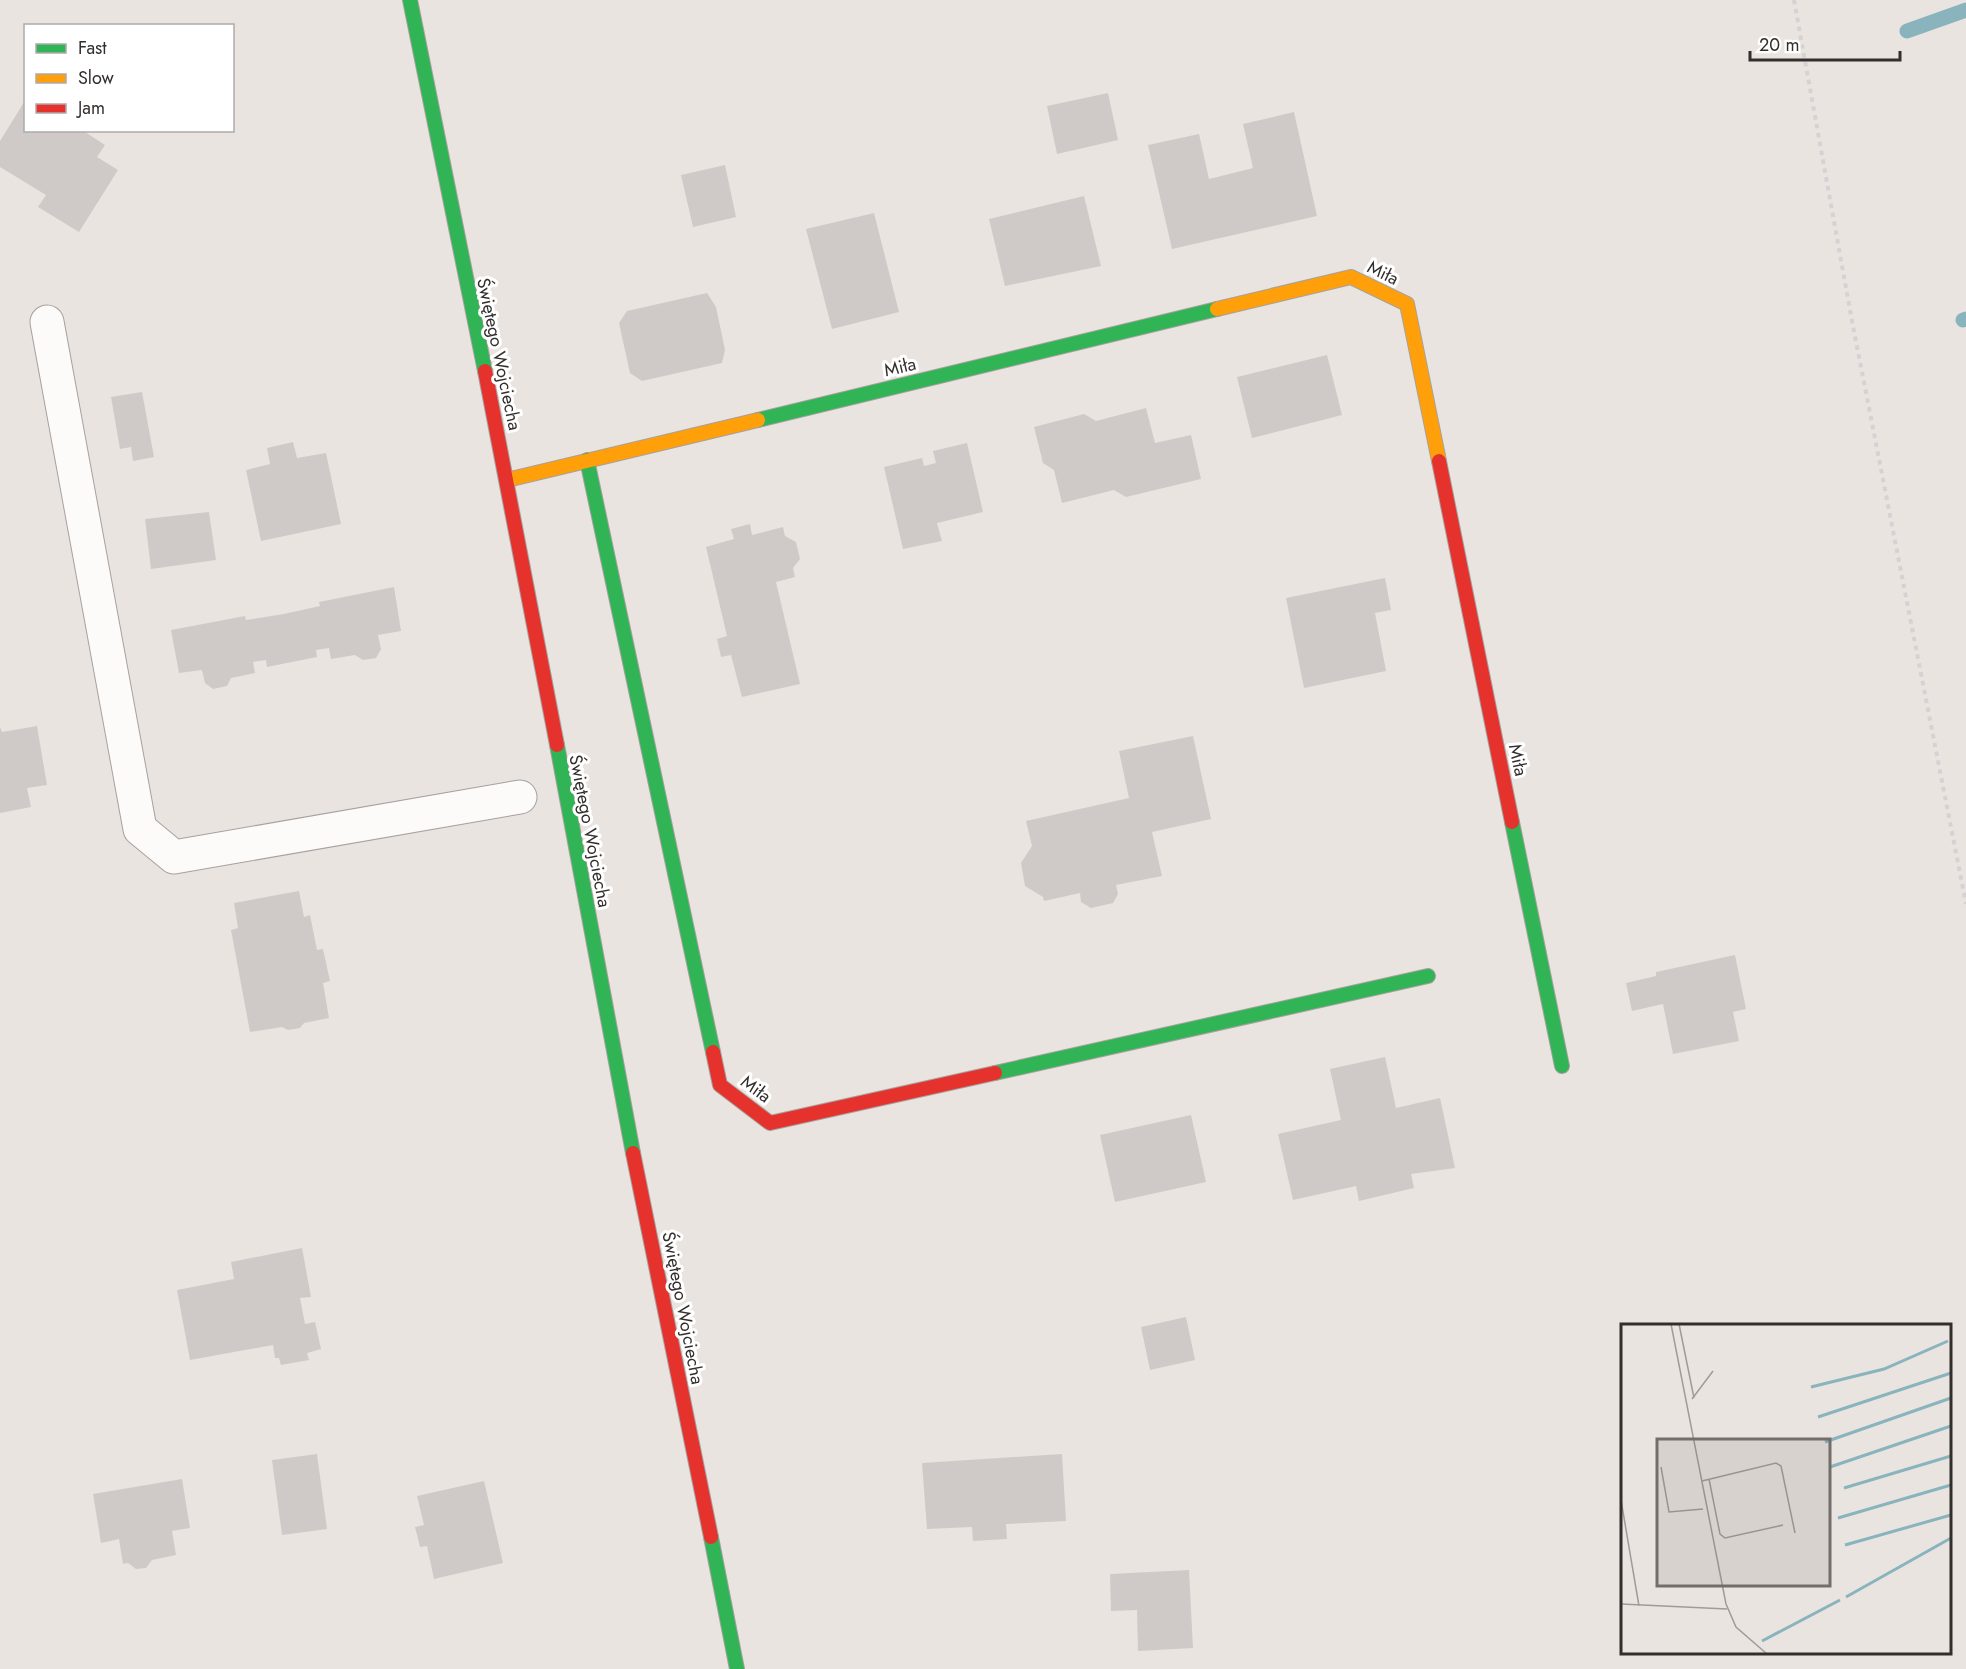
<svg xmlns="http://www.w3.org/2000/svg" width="1966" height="1669" font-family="Jost,sans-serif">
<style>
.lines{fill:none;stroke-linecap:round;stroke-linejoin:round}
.stream{stroke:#89b3bd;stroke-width:15}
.building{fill:#cfcac8}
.street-casing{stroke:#a6a19f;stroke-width:35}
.fast-casing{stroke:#a6a19f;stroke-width:16}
.slow-casing{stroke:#a6a19f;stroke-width:16}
.jam-casing{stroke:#a6a19f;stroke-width:16}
.path{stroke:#d4d2d2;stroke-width:4;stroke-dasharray:4.5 4.5;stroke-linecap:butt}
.street{stroke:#fcfbfa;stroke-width:33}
.fast{stroke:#30b455;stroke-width:14}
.slow{stroke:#ff9f0a;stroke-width:14}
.jam{stroke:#e5322d;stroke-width:14}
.labels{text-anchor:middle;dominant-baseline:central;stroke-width:6;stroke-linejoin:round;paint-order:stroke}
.street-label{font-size:18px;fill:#322e2c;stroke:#fff}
.inset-river{fill:none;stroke:#89b3bd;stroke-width:3}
.inset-road{fill:none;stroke:#a09b98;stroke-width:1.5}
.view{fill:#726e6b;fill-opacity:0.15;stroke:#726e6b;stroke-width:3}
.inset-edge{fill:none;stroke:#322e2c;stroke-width:3}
</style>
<rect width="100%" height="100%" fill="#eae4e0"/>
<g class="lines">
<!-- stream -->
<g class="stream">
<path d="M 1907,31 L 1966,10"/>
<path d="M 1963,320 L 1966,319"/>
</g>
</g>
<!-- building -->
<g class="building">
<path d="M 1108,93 L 1118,140 L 1057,154 L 1047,106 Z"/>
<path d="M 26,99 L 26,130 L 82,130 L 105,145 L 97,157 L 118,170 L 79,232 L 38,207 L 46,195 L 0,167 L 0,141 Z"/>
<path d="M 1294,112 L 1317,216 L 1172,249 L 1148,145 L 1199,134 L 1209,179 L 1253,168 L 1243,124 Z"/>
<path d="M 725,165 L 736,217 L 693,227 L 681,175 Z"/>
<path d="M 1084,196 L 1101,266 L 1005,286 L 989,219 Z"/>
<path d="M 874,213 L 899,312 L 832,329 L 806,229 Z"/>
<path d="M 707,293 L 716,307 L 725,350 L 722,363 L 642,381 L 630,373 L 619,323 L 627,311 Z"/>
<path d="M 1327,355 L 1342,415 L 1252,438 L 1237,377 Z"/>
<path d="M 142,392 L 154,457 L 133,461 L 131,447 L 120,449 L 111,397 Z"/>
<path d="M 1146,408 L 1155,443 L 1191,435 L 1201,479 L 1126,497 L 1114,490 L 1062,503 L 1054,470 L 1043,463 L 1034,427 L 1084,414 L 1096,421 Z"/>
<path d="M 293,442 L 297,458 L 326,453 L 341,524 L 261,541 L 246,470 L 270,464 L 267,448 Z"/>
<path d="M 967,443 L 983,512 L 937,523 L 942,541 L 903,549 L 884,467 L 922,458 L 924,466 L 936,463 L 933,451 Z"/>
<path d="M 209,512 L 216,560 L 151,569 L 145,519 Z"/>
<path d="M 750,524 L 752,535 L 783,527 L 785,536 L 796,542 L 800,559 L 793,568 L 795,577 L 776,582 L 800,684 L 742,697 L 731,655 L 721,657 L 717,639 L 727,636 L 706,547 L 734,539 L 731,529 Z"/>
<path d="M 1385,578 L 1391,610 L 1375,613 L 1386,671 L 1304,688 L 1286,598 Z"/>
<path d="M 394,587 L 401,631 L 378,635 L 381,649 L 376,658 L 363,660 L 355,655 L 331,659 L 329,648 L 316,650 L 317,657 L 267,667 L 266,660 L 253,662 L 255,673 L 231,678 L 227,686 L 213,689 L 205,683 L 202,670 L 179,673 L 171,630 L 245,616 L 246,620 L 284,614 L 320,606 L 319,602 Z"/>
<path d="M 37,726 L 47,785 L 27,788 L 31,807 L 0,813 L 0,727 L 2,732 Z"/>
<path d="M 1193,736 L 1211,819 L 1152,832 L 1162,876 L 1116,885 L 1118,894 L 1113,903 L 1091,908 L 1081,902 L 1080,893 L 1044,901 L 1043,897 L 1025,886 L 1021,863 L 1032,846 L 1026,821 L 1129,798 L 1119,751 Z"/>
<path d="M 299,891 L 304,917 L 310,915 L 317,950 L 323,949 L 330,981 L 323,983 L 329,1018 L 304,1023 L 300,1028 L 288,1030 L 282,1027 L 250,1032 L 231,930 L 238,928 L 234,903 Z"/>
<path d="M 1735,955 L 1746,1009 L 1733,1012 L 1739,1041 L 1673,1054 L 1663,1004 L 1632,1011 L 1626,983 L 1656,976 L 1656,972 Z"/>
<path d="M 1385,1057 L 1396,1108 L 1440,1098 L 1455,1168 L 1411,1174 L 1414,1188 L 1359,1201 L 1356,1186 L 1293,1200 L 1278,1134 L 1341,1120 L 1330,1069 Z"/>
<path d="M 1191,1115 L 1206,1182 L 1115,1202 L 1100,1135 Z"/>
<path d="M 302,1248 L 311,1297 L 300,1298 L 305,1324 L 315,1322 L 321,1349 L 307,1353 L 309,1360 L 281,1365 L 279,1358 L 275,1358 L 273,1345 L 190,1360 L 177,1290 L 234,1279 L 231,1262 Z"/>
<path d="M 1186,1317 L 1195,1360 L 1150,1370 L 1141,1327 Z"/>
<path d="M 317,1454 L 327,1529 L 282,1535 L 272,1460 Z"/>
<path d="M 1062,1454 L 1066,1521 L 1006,1524 L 1007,1539 L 973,1541 L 972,1527 L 927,1529 L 922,1463 Z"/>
<path d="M 182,1479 L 190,1528 L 172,1531 L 176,1555 L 152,1560 L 146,1568 L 136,1569 L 128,1563 L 123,1564 L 119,1539 L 101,1543 L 93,1494 Z"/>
<path d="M 484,1481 L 503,1563 L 434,1579 L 427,1546 L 420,1547 L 415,1527 L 424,1525 L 417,1496 Z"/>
<path d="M 1189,1570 L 1193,1648 L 1138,1651 L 1137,1610 L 1111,1611 L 1110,1574 Z"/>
</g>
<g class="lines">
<defs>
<path id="street" d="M 47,322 L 140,829 L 174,857 L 520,797"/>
<g id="fast">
<path d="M 410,0 L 485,371"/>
<path d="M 758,420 L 1217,309"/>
<path d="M 587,460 L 713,1052"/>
<path d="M 557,745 L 633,1153"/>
<path d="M 1512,822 L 1562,1066"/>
<path d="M 995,1073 L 1428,976"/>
<path d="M 711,1537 L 737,1669"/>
</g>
<g id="slow">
<path d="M 1217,309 L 1351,277 L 1407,304 L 1439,461"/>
<path d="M 507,480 L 758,420"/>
</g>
<g id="jam">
<path d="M 485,371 L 557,745"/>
<path d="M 1439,461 L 1512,822"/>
<path d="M 713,1052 L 720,1085 L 770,1123 L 995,1073"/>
<path d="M 633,1153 L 711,1537"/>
</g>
</defs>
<!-- street casing -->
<use href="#street" class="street-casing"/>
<!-- fast casing -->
<use href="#fast" class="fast-casing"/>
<!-- slow casing -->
<use href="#slow" class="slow-casing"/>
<!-- jam casing -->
<use href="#jam" class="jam-casing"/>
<!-- path -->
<path class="path" d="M 1794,0 L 1852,321 L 1966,904"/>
<!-- street -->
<use href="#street" class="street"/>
<!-- fast -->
<use href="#fast" class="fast"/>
<!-- slow -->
<use href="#slow" class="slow"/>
<!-- jam -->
<use href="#jam" class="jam"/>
</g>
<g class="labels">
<!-- street labels -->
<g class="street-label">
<text transform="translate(1383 273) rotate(26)">Miła</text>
<text transform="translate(499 354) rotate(78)">Świętego Wojciecha</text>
<text transform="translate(900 367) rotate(-13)">Miła</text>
<text transform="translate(1518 760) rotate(78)">Miła</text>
<text transform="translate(590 831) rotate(79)">Świętego Wojciecha</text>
<text transform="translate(756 1089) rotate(37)">Miła</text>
<text transform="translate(683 1308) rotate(79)">Świętego Wojciecha</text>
</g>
</g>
<!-- overview -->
<g transform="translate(1621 1324)">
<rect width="330" height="330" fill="#eae4e0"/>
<path class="inset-river" d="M 190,63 L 263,45 L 327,17M 197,93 L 330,49M 204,118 L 330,74M 209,143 L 330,102M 223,164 L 330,132M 217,194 L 330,161M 224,221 L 330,191M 225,273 L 330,214M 141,317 L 219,276"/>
<path class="inset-road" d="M 50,0 L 105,280 L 115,303 L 146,330M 58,0 L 73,74M 71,75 L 92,47M 40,143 L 48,188 L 82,185M 88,155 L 99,210 L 104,214 L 162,201M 81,157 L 155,139 L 160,142 L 174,209M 0,176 L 18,282M 0,280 L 106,285"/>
<path class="view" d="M 36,115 L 209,115 L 209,262 L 36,262 Z"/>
<rect width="330" height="330" class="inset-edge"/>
</g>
<!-- legend -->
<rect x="24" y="24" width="210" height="108" fill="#ffffff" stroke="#adabab" stroke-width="1.5"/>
<rect x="36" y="44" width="30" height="9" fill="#30b455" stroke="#adabab" stroke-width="1.5"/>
<text x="78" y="54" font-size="18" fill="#322e2c">Fast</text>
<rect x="36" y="74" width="30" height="9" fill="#ff9f0a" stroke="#adabab" stroke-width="1.5"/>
<text x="78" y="84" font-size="18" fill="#322e2c">Slow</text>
<rect x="36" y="104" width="30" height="9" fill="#e5322d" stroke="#adabab" stroke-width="1.5"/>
<text x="78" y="114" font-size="18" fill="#322e2c">Jam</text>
<!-- scale -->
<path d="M1750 51v9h150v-9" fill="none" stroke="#322e2c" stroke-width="3"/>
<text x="1759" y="51" font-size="18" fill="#322e2c" stroke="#ffffff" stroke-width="4.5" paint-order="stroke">20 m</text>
</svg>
